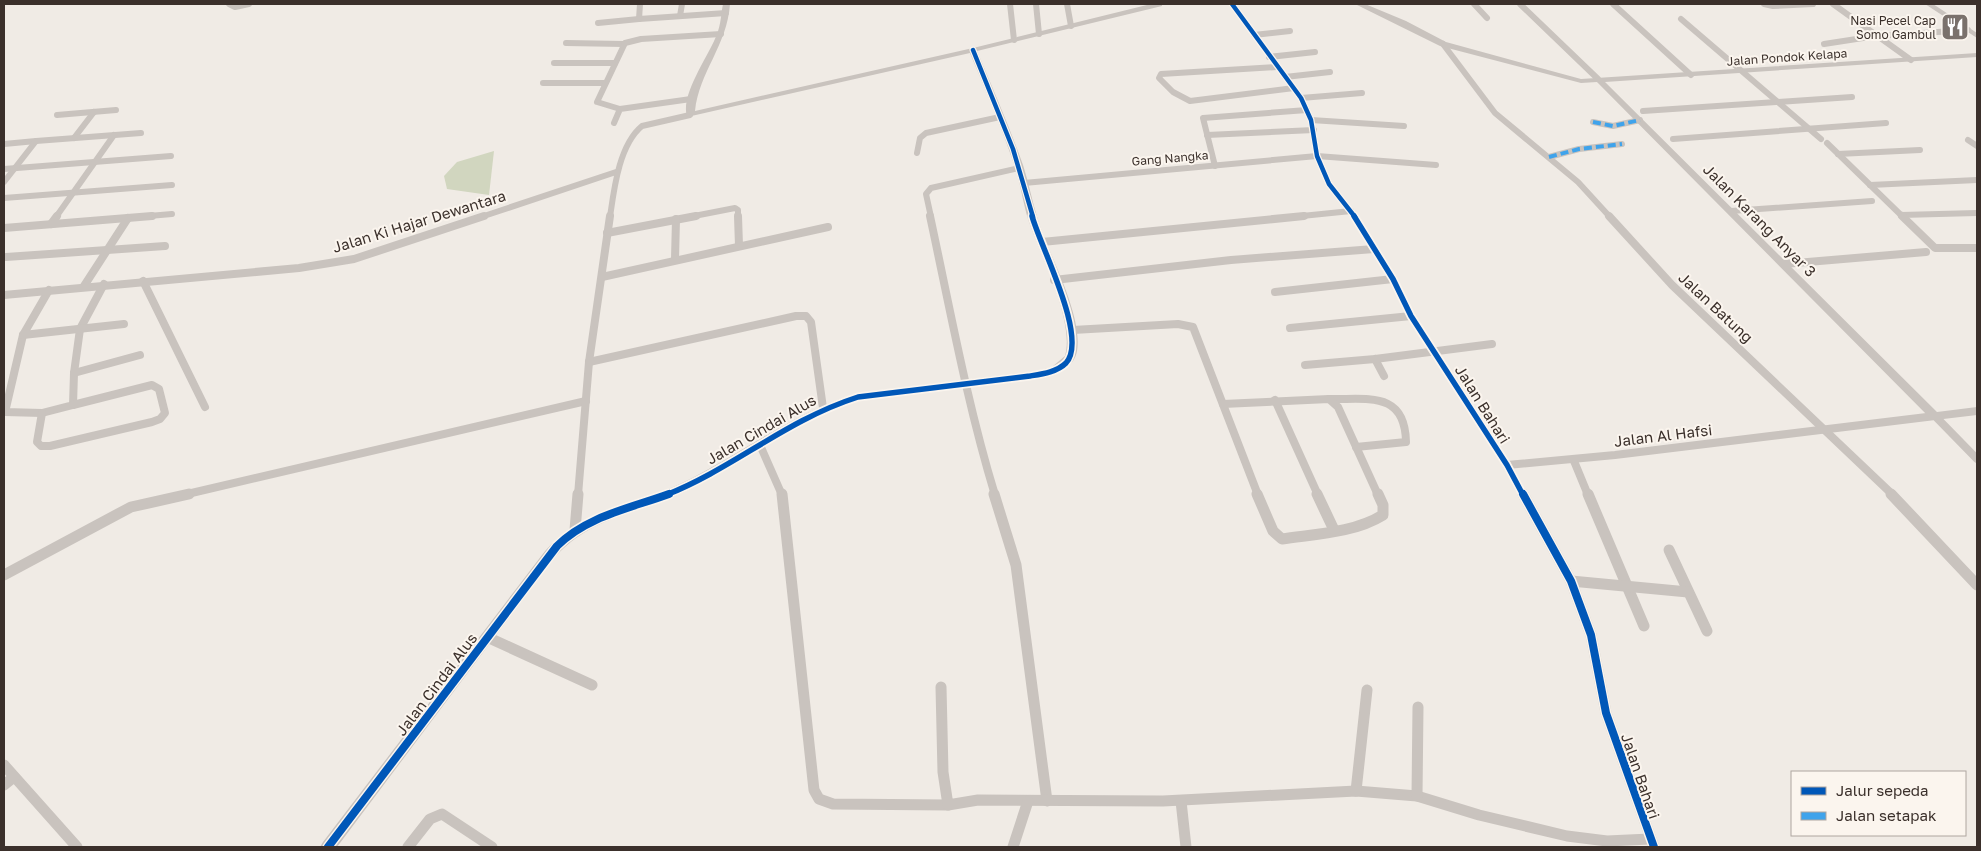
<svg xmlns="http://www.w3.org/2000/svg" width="1981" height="851" font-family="'Golos Text',sans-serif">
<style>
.green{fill:#d1d6bf}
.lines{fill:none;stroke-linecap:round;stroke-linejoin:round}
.minor-far2{stroke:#c9c3be;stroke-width:6}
.minor-far1{stroke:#c9c3be;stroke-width:8}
.minor{stroke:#c9c3be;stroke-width:11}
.tertiary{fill:#c9c3be;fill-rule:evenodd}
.quiet{stroke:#3fa3eb;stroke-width:4;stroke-dasharray:8 4;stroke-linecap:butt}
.cycleway-far2-casing{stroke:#fbf5ee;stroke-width:7}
.cycleway-far1-casing{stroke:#fbf5ee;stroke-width:9}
.cycleway-casing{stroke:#fbf5ee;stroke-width:11}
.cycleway-far2{stroke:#0057b8;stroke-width:4.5}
.cycleway-far1{stroke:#0057b8;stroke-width:5.5}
.cycleway{stroke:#0057b8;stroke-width:8}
.labels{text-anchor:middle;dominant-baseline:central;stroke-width:4;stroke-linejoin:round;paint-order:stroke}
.far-poi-label{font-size:12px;fill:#3b302b;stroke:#fbf5ee;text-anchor:end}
.far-street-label{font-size:12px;fill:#3b302b;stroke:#fbf5ee}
.street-label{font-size:15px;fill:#3b302b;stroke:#fbf5ee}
</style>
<rect width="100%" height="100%" fill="#f0ebe5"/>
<!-- green -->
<path class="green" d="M 494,151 L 489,195 L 447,189 L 444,176 L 457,162 Z"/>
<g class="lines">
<!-- minor-far2 -->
<g class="minor-far2">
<path d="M 229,4 L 235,7 L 249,4"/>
<path d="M 640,4 L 639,19 L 726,13"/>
<path d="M 1010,4 L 1014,40"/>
<path d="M 1036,4 L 1039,34"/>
<path d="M 1067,4 L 1071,26"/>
<path d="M 1232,4 L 1301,98 L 1311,120 L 1317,156 L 1329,184 L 1355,217"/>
<path d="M 1474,4 L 1487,18"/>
<path d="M 1520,4 L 1598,79"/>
<path d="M 1613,4 L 1691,75"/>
<path d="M 1764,4 L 1773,6 L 1813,4"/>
<path d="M 1833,4 L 1911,60"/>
<path d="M 680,16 L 682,4"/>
<path d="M 1681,19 L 1821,139"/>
<path d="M 598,23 L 639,19"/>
<path d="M 1254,35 L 1290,31"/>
<path d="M 566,43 L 624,44"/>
<path d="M 1443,44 L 1495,113 L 1578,182 L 1610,217"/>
<path d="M 1824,44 L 1876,36 L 1968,30"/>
<path d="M 1269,57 L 1315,52"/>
<path d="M 554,63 L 615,63"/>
<path d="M 1277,67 L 1161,74 L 1159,78 L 1173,92 L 1190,101 L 1294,88"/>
<path d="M 1285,77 L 1330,72"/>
<path d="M 543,83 L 605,83"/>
<path d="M 1301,98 L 1362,93"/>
<path d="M 620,109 L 597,102 L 625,43 L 641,39 L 721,34"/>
<path d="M 1643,111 L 1852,97"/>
<path d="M 57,115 L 116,110"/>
<path d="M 1311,120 L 1404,126"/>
<path d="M 1593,122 L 1613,126 L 1640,120"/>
<path d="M 614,123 L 620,109 L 691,99"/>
<path d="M 1207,135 L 1314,130"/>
<path d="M 74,138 L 94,112"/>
<path d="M 1673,139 L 1886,123"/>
<path d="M 1968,140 L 1977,146"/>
<path d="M 1827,143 L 1903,217"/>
<path d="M 4,144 L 36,141"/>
<path d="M 917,153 L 920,138 L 926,133 L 1000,117"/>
<path d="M 1838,154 L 1920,150"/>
<path d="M 1549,157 L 1579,149 L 1622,144"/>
<path d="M 1215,166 L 1203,118 L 1307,110"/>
<path d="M 4,169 L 171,156"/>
<path d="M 4,182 L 36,141 L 141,133"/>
<path d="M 1024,183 L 1317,156 L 1436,165"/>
<path d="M 1870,185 L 1977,180"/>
<path d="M 4,198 L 172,185"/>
<path d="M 1731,211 L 1872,201"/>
<path d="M 1901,215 L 1977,213"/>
<path d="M 56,217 L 114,135"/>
<path d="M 137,217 L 172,214"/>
<path d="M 481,217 L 616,172"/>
<path d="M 610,217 C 614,189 619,145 642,126 L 690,115"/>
<path d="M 689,217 L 735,208 L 738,210 L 738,217"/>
<path d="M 931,217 L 926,194 L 931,188 L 1019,168"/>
<path d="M 1292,217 L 1351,211"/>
</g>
<!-- minor-far1 -->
<g class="minor-far1">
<path d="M 738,216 L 739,246"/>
<path d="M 930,216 C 950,309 967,403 995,495"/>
<path d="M 1354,216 L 1393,279 L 1411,316 L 1507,465 L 1523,495"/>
<path d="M 1609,216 L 1672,285 L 1893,495"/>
<path d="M 1902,216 L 1935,248 L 1977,248"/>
<path d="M 51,224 L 57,216"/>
<path d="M 4,228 L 152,216"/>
<path d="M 607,233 L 696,216"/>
<path d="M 1042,242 L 1304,216"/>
<path d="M 6,257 L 165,246"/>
<path d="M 675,259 L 676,219"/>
<path d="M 1784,264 L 1926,252"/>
<path d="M 602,277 L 828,227"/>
<path d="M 1054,280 L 1231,260 L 1374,249"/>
<path d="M 143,281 L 205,407"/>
<path d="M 84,286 L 128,218"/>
<path d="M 49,290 L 23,335 L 5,412 L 42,413 L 73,405 L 74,373 L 80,329 L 104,284"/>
<path d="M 1275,292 L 1393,279"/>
<path d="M 4,295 L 299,268 L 354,259 L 484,216"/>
<path d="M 1290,328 L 1411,316"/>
<path d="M 1073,330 L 1178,324 L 1193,327 L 1258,495"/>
<path d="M 23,335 L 124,324"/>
<path d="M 1375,359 L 1384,376"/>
<path d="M 589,362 L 796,316 L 806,316 L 811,322 L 823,408"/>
<path d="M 1305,365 L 1375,359 L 1492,344"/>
<path d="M 74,373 L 140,355"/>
<path d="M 1329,399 C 1367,400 1405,390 1406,442 L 1356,447"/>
<path d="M 1275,400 L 1318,495"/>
<path d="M 1223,404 L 1329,399 L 1338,407 L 1378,495"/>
<path d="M 42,413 L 37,442 L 41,446 L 50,446 L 152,422 L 160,419 L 165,413 L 159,389 L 152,385 L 73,405"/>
<path d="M 760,445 L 782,495"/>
<path d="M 1574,461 L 1588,495"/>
<path d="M 1507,465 L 1615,455 L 1935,416 L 1977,459"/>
<path d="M 183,495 L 586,401"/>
<path d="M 578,495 L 589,362 L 610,216"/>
</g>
<!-- minor -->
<g class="minor">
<path d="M 782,494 L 814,790 L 819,799 L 833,804 L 948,805"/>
<path d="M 994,494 L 1016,565 L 1047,801"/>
<path d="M 1257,494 L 1273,531 L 1282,539 C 1315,534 1354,533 1383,515 L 1383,505 L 1378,494"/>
<path d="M 1317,494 L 1334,530"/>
<path d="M 1523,494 L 1571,581 L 1591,635 L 1606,713 L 1654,847"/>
<path d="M 1588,494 L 1644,626"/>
<path d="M 1891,494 L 1977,585"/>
<path d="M 575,530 L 578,494"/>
<path d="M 1669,550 L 1707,631"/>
<path d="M 4,575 L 131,507 L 189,494"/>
<path d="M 1571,581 L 1688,592"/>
<path d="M 487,637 L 592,685"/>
<path d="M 941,687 L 943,772 L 948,805 L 978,800 L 1163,801 L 1356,791 L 1417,796 L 1479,815 L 1567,836 L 1607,841 L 1650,839"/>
<path d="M 4,765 L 77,847"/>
<path d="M 4,785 L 14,777"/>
<path d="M 1356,791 L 1367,690"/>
<path d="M 1417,796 L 1418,707"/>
<path d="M 1181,801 L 1186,847"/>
<path d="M 408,847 L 430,819 L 442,814 L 492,847"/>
<path d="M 1013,847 L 1028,801"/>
</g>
<!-- tertiary -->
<g class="tertiary">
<path d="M 723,4 L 730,4 C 727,46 699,72 695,111 L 973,48 L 1151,4 L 1162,4 L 1162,6 L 977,51 C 993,89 1009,126 1023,165 C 1029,183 1032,202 1038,220 C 1049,255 1083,315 1077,351 C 1074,368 1058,373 1043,377 L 858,401 C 797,420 748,461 690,489 C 641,514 588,515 551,562 L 337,847 L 320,847 L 323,842 L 542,555 C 579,508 632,507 682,483 C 743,453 792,413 858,393 L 1037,371 L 1052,367 L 1065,356 C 1075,322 1041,256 1029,222 C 1023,204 1021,185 1015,167 C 1002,128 986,91 970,53 L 687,117 C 680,94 709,56 717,34 C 721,24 721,14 723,4 Z"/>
<path d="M 1355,4 L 1365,4 L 1406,21 L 1446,42 L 1581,79 L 1977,53 L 1977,57 L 1605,82 L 1937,412 L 1977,407 L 1977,415 L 1935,420 L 1931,419 L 1597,82 L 1581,83 L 1440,46 Z"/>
<path d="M 1925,4 L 1933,4 L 1977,33 L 1977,38 Z"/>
</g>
<!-- quiet -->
<g class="quiet">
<path d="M 1593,122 L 1613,126 L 1640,120"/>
<path d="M 1549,157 L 1579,149 L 1622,144"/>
</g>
<defs>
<g id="cycleway-far2">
<path d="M 1232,4 L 1301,98 L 1311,120 L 1317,156 L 1329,184 L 1355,217"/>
<path d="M 973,50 L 1013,149 L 1033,217"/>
</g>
<g id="cycleway-far1">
<path d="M 1354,216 L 1393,279 L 1411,316 L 1507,465 L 1523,495"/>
<path d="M 666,495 C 734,468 786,420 858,397 L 1030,376 C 1042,374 1057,372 1066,363 C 1089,338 1040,246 1032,216"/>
</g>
<g id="cycleway">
<path d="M 1523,494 L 1571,581 L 1591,635 L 1606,713 L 1654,847"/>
<path d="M 328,847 L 557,546 C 587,516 631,508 669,494"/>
</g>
</defs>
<!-- cycleway-far2 casing -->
<use href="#cycleway-far2" class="cycleway-far2-casing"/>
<!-- cycleway-far1 casing -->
<use href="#cycleway-far1" class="cycleway-far1-casing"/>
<!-- cycleway casing -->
<use href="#cycleway" class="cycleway-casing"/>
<!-- cycleway-far2 -->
<use href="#cycleway-far2" class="cycleway-far2"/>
<!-- cycleway-far1 -->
<use href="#cycleway-far1" class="cycleway-far1"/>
<!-- cycleway -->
<use href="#cycleway" class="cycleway"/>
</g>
<!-- icons -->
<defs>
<symbol id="restaurant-square" viewBox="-11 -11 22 22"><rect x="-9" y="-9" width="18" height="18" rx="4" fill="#7a716c" stroke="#fbf5ee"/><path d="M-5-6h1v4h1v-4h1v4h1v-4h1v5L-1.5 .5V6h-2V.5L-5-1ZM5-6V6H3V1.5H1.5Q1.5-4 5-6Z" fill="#fff"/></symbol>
</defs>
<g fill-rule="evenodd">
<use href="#restaurant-square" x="1939" y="11" width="32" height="32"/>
</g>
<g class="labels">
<!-- far-poi labels -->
<g class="far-poi-label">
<text x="1936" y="20">Nasi Pecel Cap<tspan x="1936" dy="14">Somo Gambul</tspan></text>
</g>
<!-- far-street labels -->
<g class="far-street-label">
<text transform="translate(1787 57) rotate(-4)">Jalan Pondok Kelapa</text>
<text transform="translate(1170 158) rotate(-5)">Gang Nangka</text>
</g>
<!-- street labels -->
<g class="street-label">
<text transform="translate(1760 220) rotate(45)">Jalan Karang Anyar 3</text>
<text transform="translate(419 221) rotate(-17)">Jalan Ki Hajar Dewantara</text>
<text transform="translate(1716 307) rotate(43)">Jalan Batung</text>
<text transform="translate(1483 404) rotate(58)">Jalan Bahari</text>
<text transform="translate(761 429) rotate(-30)">Jalan Cindai Alus</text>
<text transform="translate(1663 435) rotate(-7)">Jalan Al Hafsi</text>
<text transform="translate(436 684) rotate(-53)">Jalan Cindai Alus</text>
<text transform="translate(1641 776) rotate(71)">Jalan Bahari</text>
</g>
</g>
<!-- border -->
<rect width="1981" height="851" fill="none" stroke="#3b302b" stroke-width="10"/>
<!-- legend -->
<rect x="1791" y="771" width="175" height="65" fill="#fbf5ee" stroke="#aea6a0"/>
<rect x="1801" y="787" width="25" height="8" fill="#0057b8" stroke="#aea6a0"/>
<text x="1836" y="796" font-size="15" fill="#3b302b">Jalur sepeda</text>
<rect x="1801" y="812" width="25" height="8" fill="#3fa3eb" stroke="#aea6a0"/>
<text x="1836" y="821" font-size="15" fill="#3b302b">Jalan setapak</text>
</svg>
